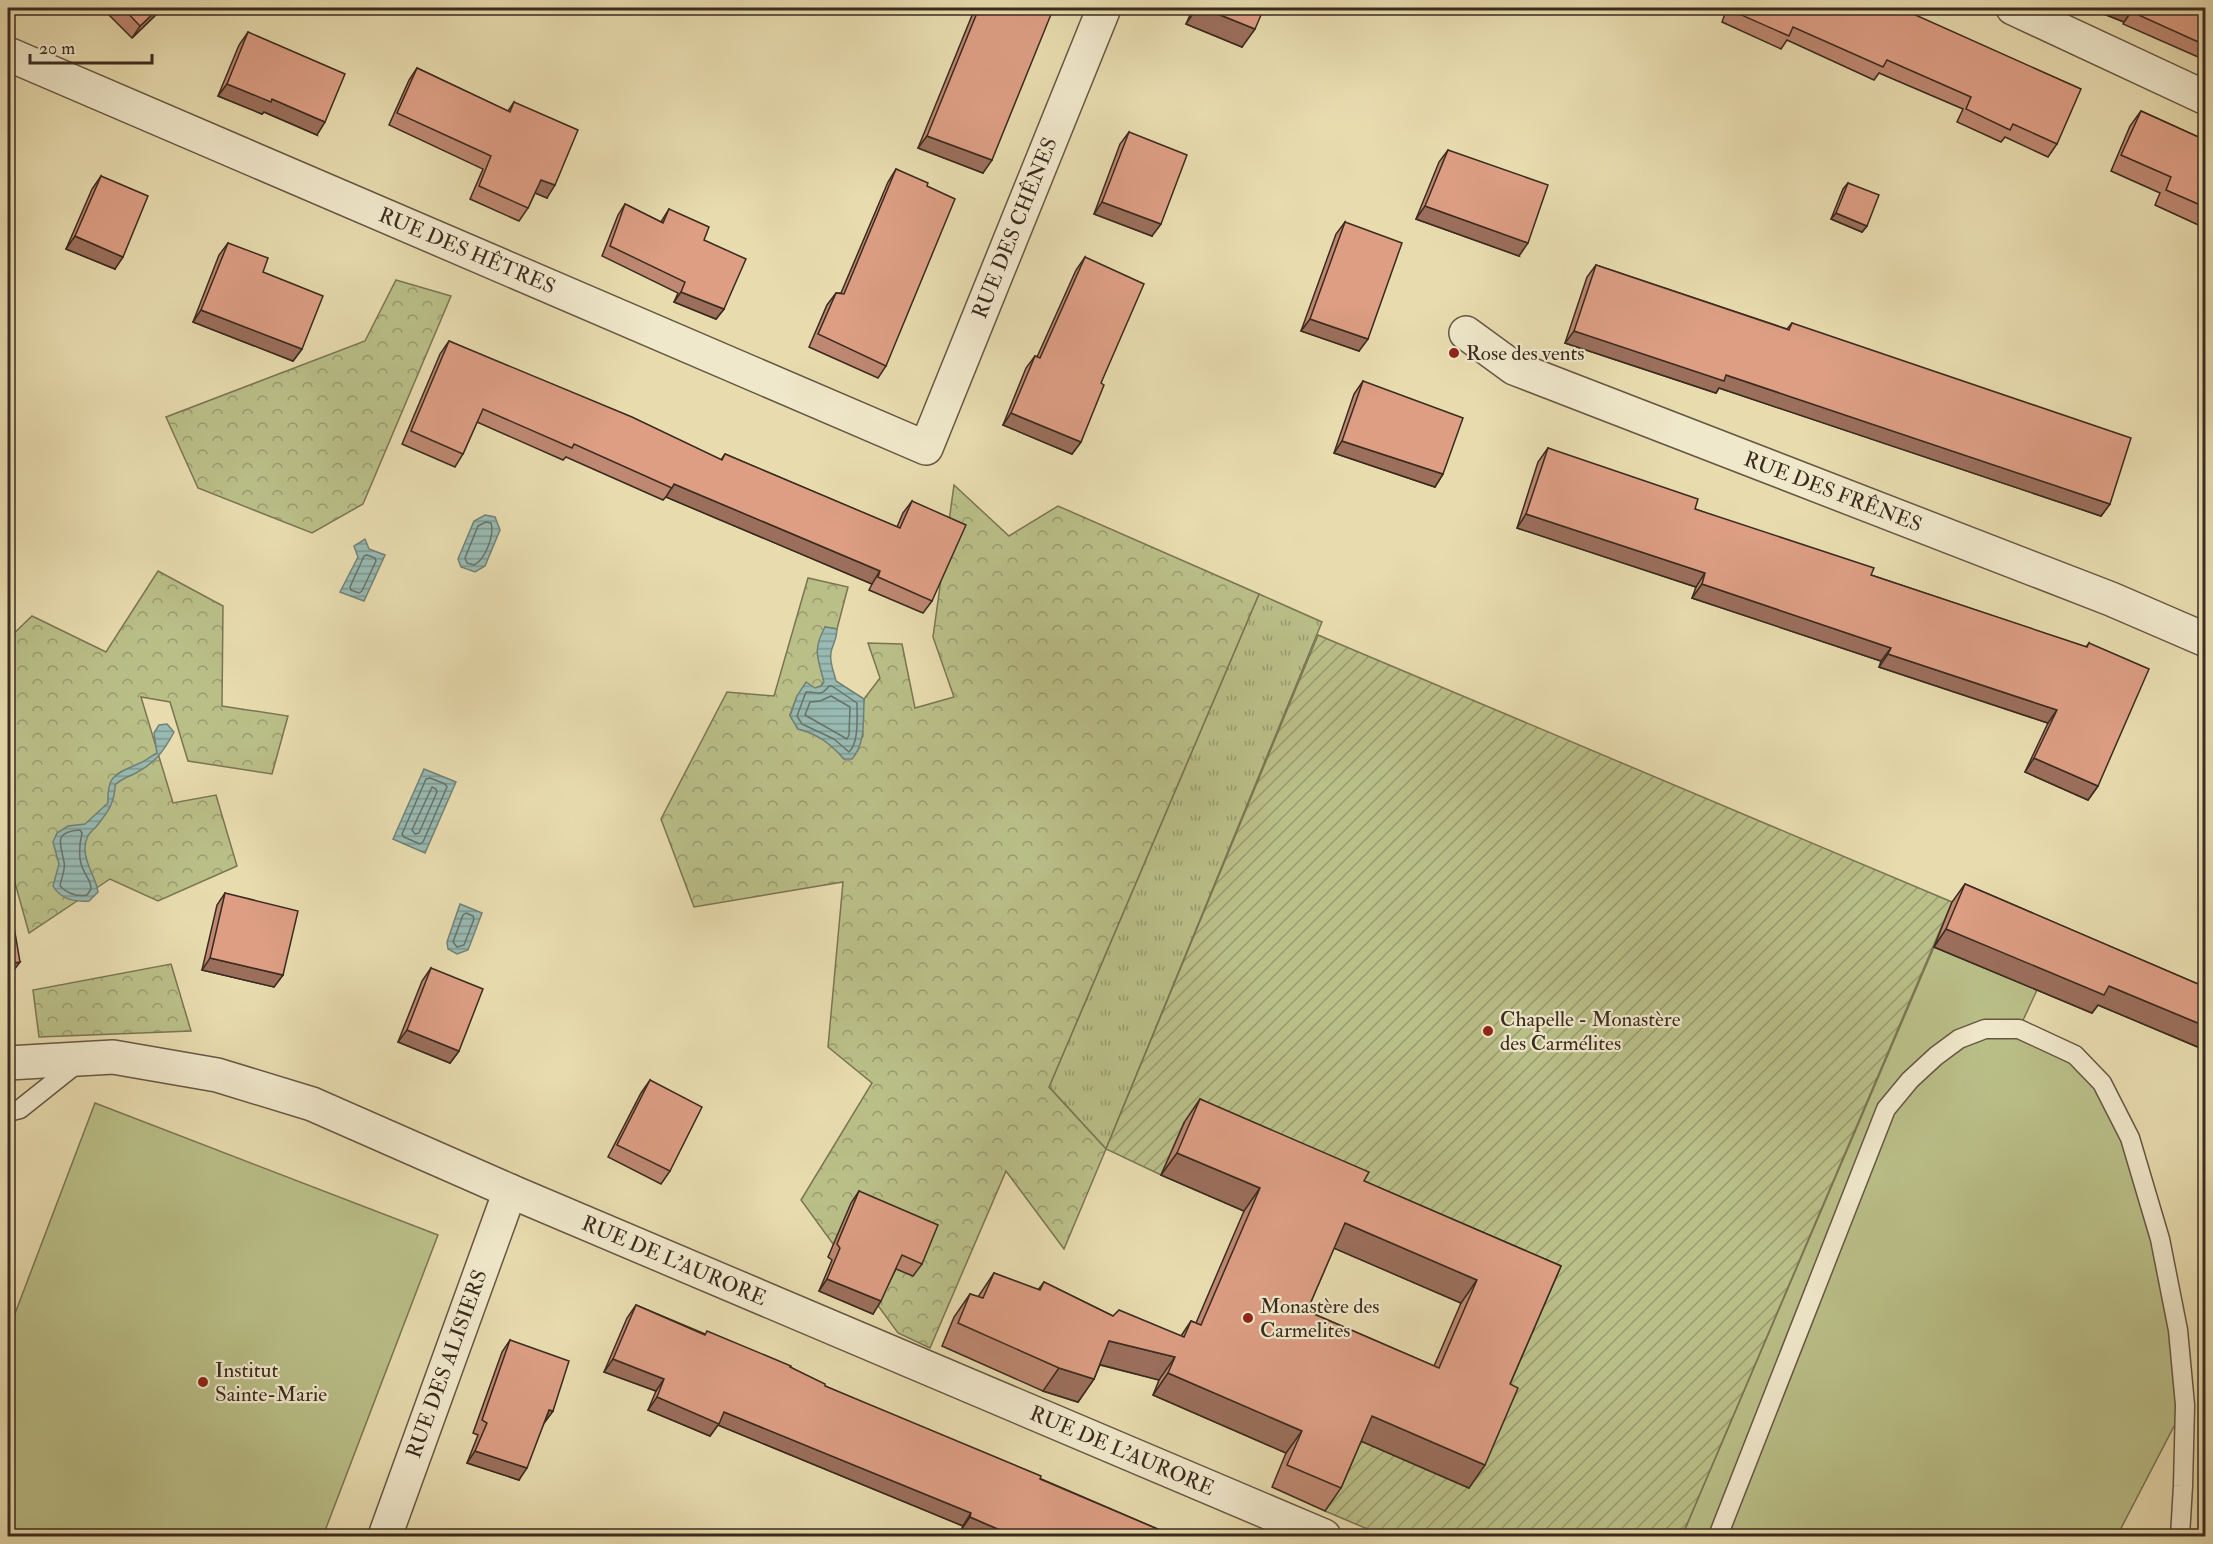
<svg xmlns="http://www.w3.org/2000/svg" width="2213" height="1544" font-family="'IM FELL Double Pica',serif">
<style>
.grass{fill:url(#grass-tufts);stroke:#7a7554;stroke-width:1.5}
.forest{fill:url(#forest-crowns);stroke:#7a7554;stroke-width:1.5}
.park{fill:#babf88;stroke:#7a7554;stroke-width:1.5}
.garden{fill:url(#garden-furrows);stroke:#7a7554;stroke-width:1.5}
.water{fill:url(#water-rules);stroke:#728177;stroke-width:1.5}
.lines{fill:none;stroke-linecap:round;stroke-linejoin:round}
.shore{stroke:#697268;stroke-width:1.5}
.lane-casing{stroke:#665743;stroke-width:21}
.street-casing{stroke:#665743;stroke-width:36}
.lane{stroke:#f0e8cb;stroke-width:18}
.street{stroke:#f0e8cb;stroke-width:33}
.wall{fill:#be8872;stroke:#3a2b1f;stroke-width:1.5;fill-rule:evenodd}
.shaded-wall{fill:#9b6f5c;stroke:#3a2b1f;stroke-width:1.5}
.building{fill:#dd9e84;stroke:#3a2b1f;stroke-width:1.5;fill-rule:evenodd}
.poi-dot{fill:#8f2418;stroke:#f0e8cb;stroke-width:2}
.labels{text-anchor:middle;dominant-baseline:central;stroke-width:4.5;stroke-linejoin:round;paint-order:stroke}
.street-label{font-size:21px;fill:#3a2b1f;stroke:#f0e8cb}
.poi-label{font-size:21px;fill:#3a2b1f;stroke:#f0e8cb;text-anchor:start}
</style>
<defs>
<pattern id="grass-tufts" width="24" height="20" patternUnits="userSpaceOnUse" patternTransform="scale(1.5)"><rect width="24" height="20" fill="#babf88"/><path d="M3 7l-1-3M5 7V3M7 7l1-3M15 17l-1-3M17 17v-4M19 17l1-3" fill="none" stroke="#989b6f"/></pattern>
<pattern id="forest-crowns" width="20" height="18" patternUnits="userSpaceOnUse" patternTransform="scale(1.5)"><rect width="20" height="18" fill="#babf88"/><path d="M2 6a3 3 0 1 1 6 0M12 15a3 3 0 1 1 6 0" fill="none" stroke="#989b6f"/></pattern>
<pattern id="garden-furrows" width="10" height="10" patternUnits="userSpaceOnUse" patternTransform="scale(1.5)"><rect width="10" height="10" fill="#babf88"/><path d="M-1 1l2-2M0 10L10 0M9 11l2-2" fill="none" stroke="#989b6f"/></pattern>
<pattern id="water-rules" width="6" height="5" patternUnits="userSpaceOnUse" patternTransform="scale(1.5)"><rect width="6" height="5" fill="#98bab2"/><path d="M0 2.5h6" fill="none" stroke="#7d9790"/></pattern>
</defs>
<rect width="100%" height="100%" fill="#e8dcaf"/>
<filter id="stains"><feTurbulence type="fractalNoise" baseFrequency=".00333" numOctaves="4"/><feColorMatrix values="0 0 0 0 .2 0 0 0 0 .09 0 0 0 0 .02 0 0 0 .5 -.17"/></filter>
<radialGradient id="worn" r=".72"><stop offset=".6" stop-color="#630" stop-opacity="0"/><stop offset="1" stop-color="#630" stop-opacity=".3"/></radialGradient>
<!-- grass -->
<path class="grass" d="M 1259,594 L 1322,622 L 1106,1149 L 1049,1087 Z"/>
<!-- forest -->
<g class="forest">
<path d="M 396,280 L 451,296 L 363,504 L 312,533 L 198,488 L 166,417 L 365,341 Z"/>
<path d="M 954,485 L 1009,536 L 1058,506 L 1259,594 L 1049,1087 L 1106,1149 L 1064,1249 L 1006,1171 L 930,1348 L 898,1333 L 801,1200 L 872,1083 L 828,1047 L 843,882 L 694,907 L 661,819 L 727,692 L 774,696 L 808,578 L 848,587 L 837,629 L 825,627 L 821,670 L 824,682 L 821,686 L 797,696 L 790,715 L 798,729 C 818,734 831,744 844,759 L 863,736 L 862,725 L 864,699 L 880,678 L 868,643 L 902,644 L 915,708 L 954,697 L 933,637 Z"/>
<path d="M 158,571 L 223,606 L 222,706 L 288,716 L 272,774 L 188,761 L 170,702 L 141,697 L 173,803 L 216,795 L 237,866 L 158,901 L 110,879 L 29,933 L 8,858 L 8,639 L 32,616 L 106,652 Z"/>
<path d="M 171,964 L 191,1031 L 39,1037 L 33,990 Z"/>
</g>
<!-- park -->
<g class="park">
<path d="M 1934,947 L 2037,990 L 2019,1029 L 2102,1083 L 2160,1239 L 2185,1405 L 2117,1536 L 1682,1536 Z"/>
<path d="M 95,1103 L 438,1235 L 323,1536 L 8,1536 L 8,1332 Z"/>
</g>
<!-- garden -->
<path class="garden" d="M 1318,635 L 1952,902 L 1682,1536 L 1384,1536 L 1325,1511 L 1356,1439 L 1494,1407 L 1545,1289 L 1184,1122 L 1161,1175 L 1106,1149 Z"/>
<!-- water -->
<g class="water">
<path d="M 485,515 L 495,517 L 500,530 L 485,566 L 475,572 L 461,567 L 458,559 L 474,521 Z"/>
<path d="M 365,539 L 369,549 L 385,555 L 364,601 L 340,592 L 358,557 L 354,546 Z"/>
<path d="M 825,627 L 837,629 C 837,640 833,643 831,652 C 829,662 834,672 836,681 L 864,699 C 863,720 866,743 852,759 L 844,759 C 831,744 818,734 798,729 L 790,716 L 797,696 L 806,682 L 815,688 L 821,686 L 824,682 C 818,658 812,651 825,627 Z"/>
<path d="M 167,724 L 174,732 C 164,751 155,763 136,773 C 128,777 121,779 115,785 C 115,803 107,813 96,827 C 93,830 88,834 87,838 C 79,857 96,875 98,892 L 89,901 C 75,902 61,900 53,886 L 59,864 L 53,842 L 57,833 L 68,826 L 85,824 L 108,803 C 107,774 116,774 140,763 C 146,761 151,756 157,753 L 154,733 L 159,725 Z"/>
<path d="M 424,769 L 456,782 L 425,853 L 393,839 Z"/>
<path d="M 460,904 L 482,913 L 468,950 L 457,954 L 448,949 L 447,942 Z"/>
</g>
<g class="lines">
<!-- shore -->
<g class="shore">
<path d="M 486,522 L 491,523 C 495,534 485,560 474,565 L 467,563 L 465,558 L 478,526 Z"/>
<path d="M 367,555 L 375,558 L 376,561 L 362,591 L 359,593 L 351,590 L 350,587 L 364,556 Z"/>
<path d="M 829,686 L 832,686 L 857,703 C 857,717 859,743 849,752 L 834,739 L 802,724 L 797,716 L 806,692 C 817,691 820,698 829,686 Z"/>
<path d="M 831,696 L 850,707 L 849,735 L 847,739 L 805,715 L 810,702 L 820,701 Z"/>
<path d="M 430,778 L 445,784 L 447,787 L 423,842 L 420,844 L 404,837 L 402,834 L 426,779 Z"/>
<path d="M 432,787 L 436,789 L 437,792 L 419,833 L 415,834 L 412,830 Z"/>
<path d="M 80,830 L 82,833 C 79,845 78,861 84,871 C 87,878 91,881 91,889 L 87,895 C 76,897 68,894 60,886 C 61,879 66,869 64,862 C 61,844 52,832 80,830 Z"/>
<path d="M 466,913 L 473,916 L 474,919 L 464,945 L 457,947 L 453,942 L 463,915 Z"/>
</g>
<defs>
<g id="lane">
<path d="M 8,1112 L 20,1109 L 79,1062"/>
<path d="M 1718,1536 L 1886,1109 L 1910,1080 L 1936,1056 L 1959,1039 L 1985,1029 L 2019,1029 L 2075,1055 L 2102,1083 L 2130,1138 L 2160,1239 L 2178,1330 L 2185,1405 L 2183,1486 L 2180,1536"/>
</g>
<g id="street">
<path d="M 2013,8 L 2206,98"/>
<path d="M 8,54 L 926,448 L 1104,8"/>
<path d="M 1466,333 L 1514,368 L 2111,599 L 2206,640"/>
<path d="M 8,1063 L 113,1057 L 217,1075 L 312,1104 L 510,1191 L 1324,1536"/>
<path d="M 385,1536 L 510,1191"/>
</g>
</defs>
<!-- lane casing -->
<use href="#lane" class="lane-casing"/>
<!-- street casing -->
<use href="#street" class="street-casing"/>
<!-- lane -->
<use href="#lane" class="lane"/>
<!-- street -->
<use href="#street" class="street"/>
</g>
<!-- wall -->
<g class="wall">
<path d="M 102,8 L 163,8 L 132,38 Z"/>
<path d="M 975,8 L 1042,8 L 983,173 L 918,148 Z"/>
<path d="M 1193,8 L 1264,8 L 1242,47 L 1186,24 Z"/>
<path d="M 1727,8 L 1900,8 L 2057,144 L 2048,157 L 2005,137 L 2001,142 L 1957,122 L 1963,109 L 1879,73 L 1874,80 L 1787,40 L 1781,49 L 1722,22 Z"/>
<path d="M 2089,8 L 2205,8 L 2205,60 L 2123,24 L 2124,22 Z"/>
<path d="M 248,32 L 317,135 L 264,112 L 262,114 L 218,96 L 239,45 Z"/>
<path d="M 417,68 L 508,111 L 514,102 L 547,198 L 535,193 L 528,208 L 519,221 L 470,199 L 483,169 L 389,125 L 409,80 Z"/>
<path d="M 2141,111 L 2205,140 L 2205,228 L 2155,205 L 2160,193 L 2111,171 L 2130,126 Z"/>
<path d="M 1129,132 L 1152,236 L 1094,214 L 1120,144 Z"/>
<path d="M 1448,150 L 1519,256 L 1416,219 L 1439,162 Z"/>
<path d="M 896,169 L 927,186 L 886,366 L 878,378 L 809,347 L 827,305 L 836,293 L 841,293 L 888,182 Z"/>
<path d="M 101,176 L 115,269 L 66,249 L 92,189 Z"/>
<path d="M 1848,183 L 1867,226 L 1862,232 L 1831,219 L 1843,189 Z"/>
<path d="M 625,204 L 661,222 L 669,209 L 704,240 L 724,309 L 716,319 L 674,302 L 678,293 L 602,256 L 618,215 Z"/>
<path d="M 1345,222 L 1359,351 L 1301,331 L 1336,234 Z"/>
<path d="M 228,243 L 263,272 L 302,349 L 293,361 L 193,322 L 219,255 Z"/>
<path d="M 1085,257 L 1101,383 L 1081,442 L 1072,454 L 1003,425 L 1026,368 L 1035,356 L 1037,357 L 1076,270 Z"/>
<path d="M 1596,265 L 1787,329 L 1792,323 L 2110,504 L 2101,516 L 1719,388 L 1716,393 L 1565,343 L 1587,277 Z"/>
<path d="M 449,341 L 721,460 L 725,454 L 897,527 L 903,513 L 912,501 L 932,601 L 923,613 L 869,590 L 872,584 L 666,497 L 663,500 L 566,457 L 563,460 L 477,422 L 463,454 L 455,467 L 402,444 L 440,354 Z"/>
<path d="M 1363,381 L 1443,474 L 1435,487 L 1334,453 L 1354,394 Z"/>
<path d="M 1548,448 L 1695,509 L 1871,575 L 2086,647 L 2089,643 L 2098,786 L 2088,800 L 2025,772 L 2048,723 L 1879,667 L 1881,661 L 1692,598 L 1696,587 L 1517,528 L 1538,462 Z"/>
<path d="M 1965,884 L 2205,987 L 2205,1050 L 2098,1005 L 2092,1013 L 1934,947 L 1952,902 Z"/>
<path d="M 225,893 L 283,975 L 274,987 L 202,970 L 217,905 Z"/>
<path d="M 431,968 L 459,1051 L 450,1063 L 398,1042 L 422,981 Z"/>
<path d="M 650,1080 L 670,1171 L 661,1184 L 608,1157 L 641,1093 Z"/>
<path d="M 1200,1099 L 1364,1181 L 1561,1266 L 1510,1384 L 1469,1488 L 1361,1441 L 1341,1488 L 1325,1511 L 1272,1487 L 1286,1453 L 1153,1395 L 1159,1380 L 1100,1365 L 1094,1379 L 1078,1402 L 1043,1391 L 942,1346 L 954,1317 L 970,1294 L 978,1297 L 994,1273 L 1038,1290 L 1044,1282 L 1113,1316 L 1181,1336 L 1191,1321 L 1196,1323 L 1244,1211 L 1161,1175 L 1185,1121 ZM 1334,1248 L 1461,1303 L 1434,1366 L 1307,1311 Z"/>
<path d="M 859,1191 L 922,1264 L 913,1276 L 896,1269 L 873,1314 L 819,1291 L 832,1260 L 828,1257 L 851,1203 Z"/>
<path d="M 636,1305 L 705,1334 L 790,1367 L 825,1386 L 1174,1536 L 976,1536 L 961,1530 L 963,1526 L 718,1425 L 710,1436 L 648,1410 L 656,1391 L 604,1372 L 627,1318 Z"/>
<path d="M 510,1340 L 553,1411 L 544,1423 L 519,1480 L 467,1463 L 478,1435 L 473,1433 L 502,1352 Z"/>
</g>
<!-- shaded-wall -->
<g class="shaded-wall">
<path d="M 159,8 L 163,8 L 132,38 L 140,26 Z"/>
<path d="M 1197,8 L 1203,8 L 1255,29 L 1242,47 L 1186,24 Z"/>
<path d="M 2089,8 L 2125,8 L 2132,11 L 2124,22 Z"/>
<path d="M 227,84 L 272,99 L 325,122 L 317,135 L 264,112 L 262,114 L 218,96 Z"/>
<path d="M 927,136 L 992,160 L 983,173 L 918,148 Z"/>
<path d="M 541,180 L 555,185 L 547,198 L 533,192 Z"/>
<path d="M 1102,202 L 1161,224 L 1152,236 L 1094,214 Z"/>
<path d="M 1425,206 L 1528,243 L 1519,256 L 1416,219 Z"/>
<path d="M 1836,213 L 1867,226 L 1862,232 L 1831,219 Z"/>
<path d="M 75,236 L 123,257 L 115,269 L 66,249 Z"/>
<path d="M 681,292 L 724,309 L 716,319 L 674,302 Z"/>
<path d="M 201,310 L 302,349 L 293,361 L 193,322 Z"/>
<path d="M 1310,319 L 1368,339 L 1359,351 L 1301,331 Z"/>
<path d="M 1574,331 L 1726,375 L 2110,504 L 2101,516 L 1719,388 L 1716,393 L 1565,343 Z"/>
<path d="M 1011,413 L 1081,442 L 1072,454 L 1003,425 Z"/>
<path d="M 1342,441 L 1443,474 L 1435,487 L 1334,453 Z"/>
<path d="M 674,484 L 880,571 L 872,584 L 666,497 Z"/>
<path d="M 1526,514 L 1705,573 L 1696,587 L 1517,528 Z"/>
<path d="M 1702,584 L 1891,648 L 1881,661 L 1692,598 Z"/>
<path d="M 1888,654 L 2057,710 L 2048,723 L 1879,667 Z"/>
<path d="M 2034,758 L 2098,786 L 2088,800 L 2025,772 Z"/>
<path d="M 1946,929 L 2109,986 L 2205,1026 L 2205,1050 L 2098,1005 L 2092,1013 L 1934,947 Z"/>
<path d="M 210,958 L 283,975 L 274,987 L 202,970 Z"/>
<path d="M 20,962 L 11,974 L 8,975 L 8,964 Z"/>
<path d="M 407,1030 L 459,1051 L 450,1063 L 398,1042 Z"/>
<path d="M 1177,1153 L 1260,1188 L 1244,1211 L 1161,1175 Z"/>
<path d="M 1345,1223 L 1477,1280 L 1461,1303 L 1329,1246 Z"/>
<path d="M 827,1279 L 881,1301 L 873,1314 L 819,1291 Z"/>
<path d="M 1109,1341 L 1175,1357 L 1159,1380 L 1094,1363 Z"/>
<path d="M 613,1359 L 664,1379 L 656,1391 L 604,1372 Z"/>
<path d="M 1059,1368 L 1094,1379 L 1078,1402 L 1043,1391 Z"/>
<path d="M 1168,1373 L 1302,1431 L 1286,1453 L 1153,1395 Z"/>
<path d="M 657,1397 L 724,1412 L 971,1513 L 963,1526 L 718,1425 L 710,1436 L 648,1410 Z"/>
<path d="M 549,1410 L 553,1411 L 544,1423 Z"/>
<path d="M 1372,1416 L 1485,1465 L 1469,1488 L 1356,1439 Z"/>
<path d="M 475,1451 L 527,1468 L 519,1480 L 467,1463 Z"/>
<path d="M 970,1517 L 1014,1536 L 976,1536 L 961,1530 Z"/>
</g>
<!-- building -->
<g class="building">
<path d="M 123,8 L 159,8 L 140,26 Z"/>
<path d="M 979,8 L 1042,8 L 1052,12 L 992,160 L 927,136 Z"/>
<path d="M 1203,8 L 1264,8 L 1255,29 Z"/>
<path d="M 1731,8 L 1900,8 L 2081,89 L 2057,144 L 2013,124 L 2010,130 L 1966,109 L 1971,97 L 1887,60 L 1883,67 L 1793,27 L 1789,36 L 1730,10 Z"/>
<path d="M 2125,8 L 2205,8 L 2205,45 L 2132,12 L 2132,11 Z"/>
<path d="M 248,32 L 345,74 L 325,122 L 272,99 L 271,102 L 227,84 Z"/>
<path d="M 417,68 L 510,112 L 514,102 L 578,130 L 555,185 L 541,180 L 528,208 L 479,186 L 491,156 L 397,113 Z"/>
<path d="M 2141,111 L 2205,140 L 2205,207 L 2166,190 L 2171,177 L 2121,155 Z"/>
<path d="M 1129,132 L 1187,155 L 1161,224 L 1102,202 Z"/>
<path d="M 1448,150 L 1548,185 L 1528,243 L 1425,206 Z"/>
<path d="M 896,169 L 928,183 L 927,186 L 955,199 L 886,366 L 818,334 L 836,293 L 844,294 Z"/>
<path d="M 101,176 L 148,196 L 123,257 L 75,236 Z"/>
<path d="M 1848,183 L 1879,195 L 1867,226 L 1836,213 Z"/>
<path d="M 625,204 L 663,223 L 669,209 L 709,227 L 704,240 L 746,259 L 724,309 L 681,292 L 685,282 L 610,246 Z"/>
<path d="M 1345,222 L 1402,243 L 1368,339 L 1310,319 Z"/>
<path d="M 228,243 L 268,258 L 263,272 L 323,296 L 302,349 L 201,310 Z"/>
<path d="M 1085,257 L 1144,284 L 1101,383 L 1104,385 L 1081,442 L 1011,413 L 1035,356 L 1040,358 Z"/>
<path d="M 1596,265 L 1789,330 L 1792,323 L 2131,438 L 2110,504 L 1726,375 L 1724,381 L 1574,331 Z"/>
<path d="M 449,341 L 632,417 L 722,460 L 725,454 L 900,528 L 912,501 L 966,525 L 932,601 L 878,577 L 880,571 L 674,484 L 672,488 L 574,444 L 572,448 L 483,409 L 463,454 L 411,431 Z"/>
<path d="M 1363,381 L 1463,418 L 1443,474 L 1342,441 Z"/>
<path d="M 1548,448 L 1698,499 L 1695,509 L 1874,568 L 1871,575 L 2087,647 L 2089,643 L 2149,669 L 2098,786 L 2034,758 L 2057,710 L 1888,654 L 1891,648 L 1702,584 L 1705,573 L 1526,514 Z"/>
<path d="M 1965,884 L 2205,987 L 2205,1026 L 2109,986 L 2104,995 L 1946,929 Z"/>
<path d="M 8,892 L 20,962 L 8,964 Z"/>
<path d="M 225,893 L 298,911 L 283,975 L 210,958 Z"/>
<path d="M 431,968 L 483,989 L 459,1051 L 407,1030 Z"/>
<path d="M 650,1080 L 702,1107 L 670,1171 L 617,1145 Z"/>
<path d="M 1200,1099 L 1369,1172 L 1364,1181 L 1561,1266 L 1510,1384 L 1518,1388 L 1485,1465 L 1372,1416 L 1341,1488 L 1287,1465 L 1302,1431 L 1168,1373 L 1175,1357 L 1109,1341 L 1094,1379 L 1059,1368 L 958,1323 L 970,1294 L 983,1298 L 994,1273 L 1040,1290 L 1044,1282 L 1113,1316 L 1119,1310 L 1184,1337 L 1191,1321 L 1201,1325 L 1260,1188 L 1177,1153 ZM 1345,1223 L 1477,1280 L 1439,1368 L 1307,1311 Z"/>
<path d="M 859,1191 L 938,1225 L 922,1264 L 902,1255 L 881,1301 L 827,1279 L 840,1248 L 837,1244 Z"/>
<path d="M 636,1305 L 705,1335 L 707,1331 L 791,1366 L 790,1367 L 825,1384 L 825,1386 L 1041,1476 L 1040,1479 L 1174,1536 L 1032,1536 L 1024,1533 L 1023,1536 L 1014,1536 L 970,1517 L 971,1513 L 724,1412 L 719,1424 L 657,1397 L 664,1379 L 613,1359 Z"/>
<path d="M 510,1340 L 569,1361 L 553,1411 L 549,1410 L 527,1468 L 475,1451 L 487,1423 L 482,1420 Z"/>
</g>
<!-- markers -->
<g class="poi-dot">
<circle cx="1454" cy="353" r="6"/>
<circle cx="1488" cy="1031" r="6"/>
<circle cx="1248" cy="1318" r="6"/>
<circle cx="203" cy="1382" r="6"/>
</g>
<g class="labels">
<!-- street labels -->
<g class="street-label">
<text transform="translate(1015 228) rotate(-68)">RUE DES CHÊNES</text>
<text transform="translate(467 251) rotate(23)">RUE DES HÊTRES</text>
<text transform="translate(1833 492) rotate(21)">RUE DES FRÊNES</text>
<text transform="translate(674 1261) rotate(23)">RUE DE L'AURORE</text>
<text transform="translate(447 1364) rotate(-70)">RUE DES ALISIERS</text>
<text transform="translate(1122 1451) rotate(23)">RUE DE L'AURORE</text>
</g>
<!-- poi labels -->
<g class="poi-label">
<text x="1466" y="353">Rose des vents</text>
<text x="1500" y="1019">Chapelle - Monastère<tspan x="1500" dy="24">des Carmélites</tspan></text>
<text x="1260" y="1306">Monastère des<tspan x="1260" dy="24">Carmelites</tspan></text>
<text x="215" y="1370">Institut<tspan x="215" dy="24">Sainte-Marie</tspan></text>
</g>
</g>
<!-- margin -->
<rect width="2213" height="1544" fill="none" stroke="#e8dcaf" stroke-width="30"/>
<rect x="9" y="9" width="2195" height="1526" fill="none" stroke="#3a2b1f" stroke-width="3"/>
<rect x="15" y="15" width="2183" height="1514" fill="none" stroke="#3a2b1f" stroke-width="1.5"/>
<!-- scale -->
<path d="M30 54v9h122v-9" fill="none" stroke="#3a2b1f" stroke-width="3"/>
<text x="39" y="54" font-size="18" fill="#3a2b1f" stroke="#f0e8cb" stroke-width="4.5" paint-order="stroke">20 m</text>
<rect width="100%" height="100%" filter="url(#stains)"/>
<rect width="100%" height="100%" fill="url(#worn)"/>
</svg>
